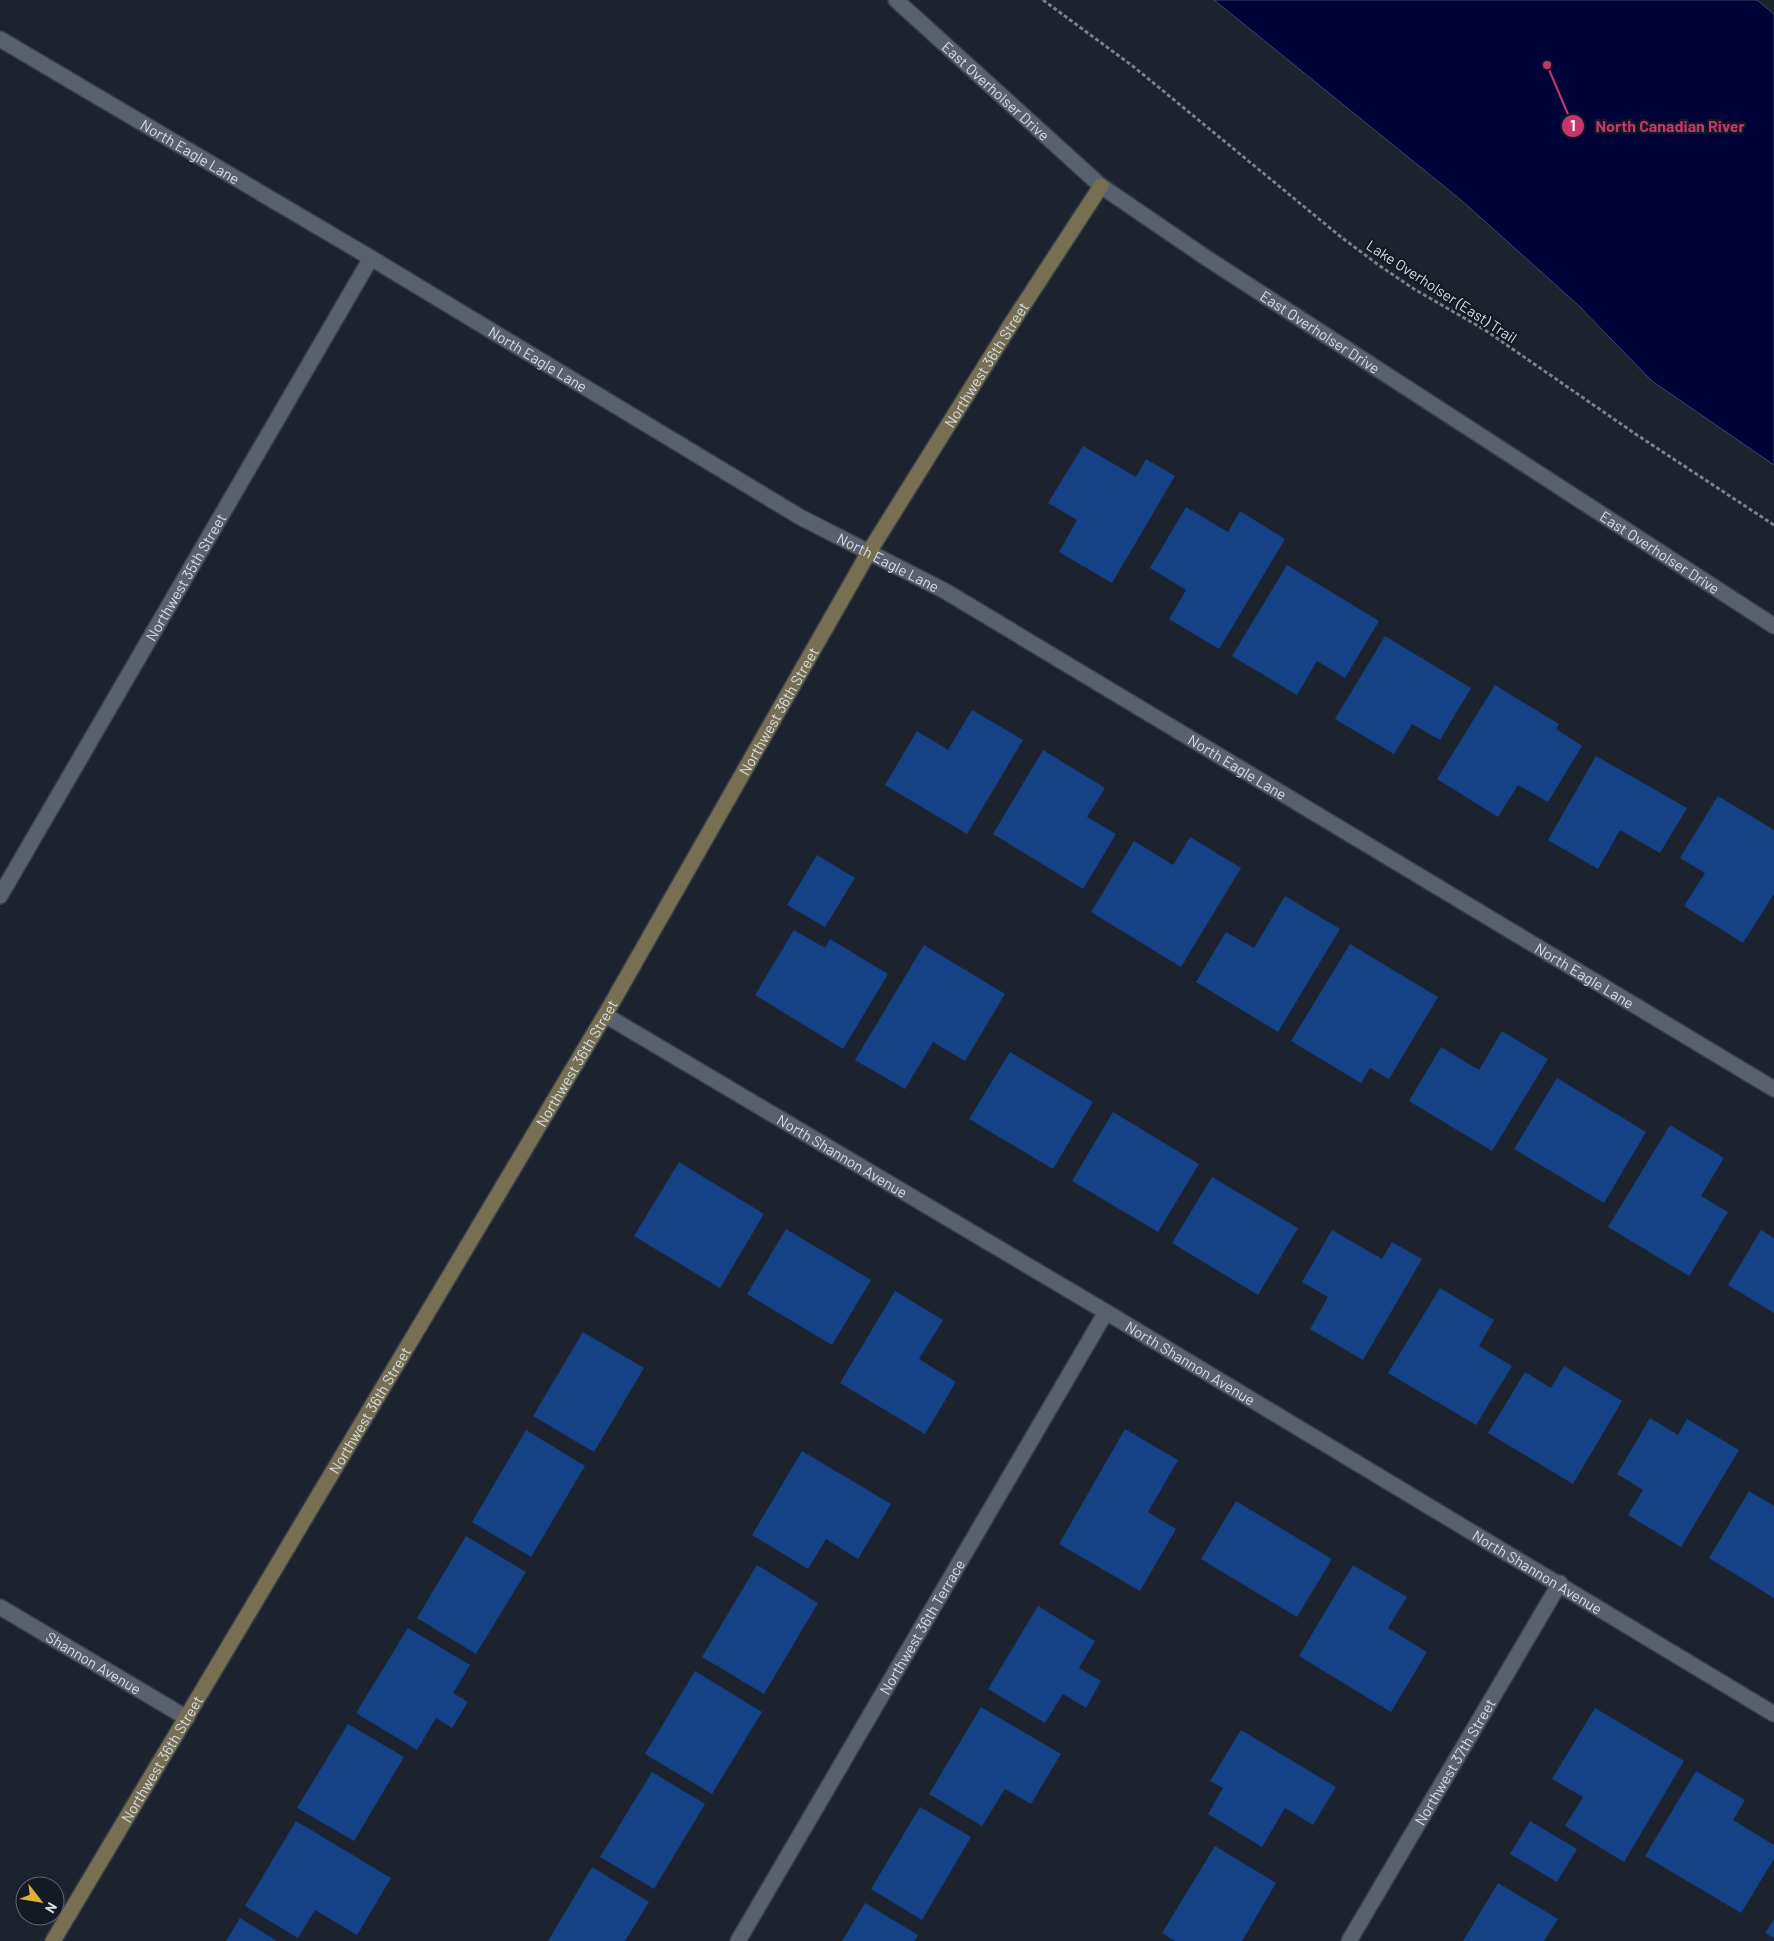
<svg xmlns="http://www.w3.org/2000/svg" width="1774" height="1941" font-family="Barlow,sans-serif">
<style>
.water{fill:#000337;stroke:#40446b}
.building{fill:#154187}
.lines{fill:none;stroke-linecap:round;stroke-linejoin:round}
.street-casing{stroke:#393e47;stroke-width:18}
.secondary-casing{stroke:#393e47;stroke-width:18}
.path{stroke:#7a8089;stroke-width:3;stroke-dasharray:4 2.5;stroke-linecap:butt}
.street{stroke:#59616e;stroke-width:15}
.secondary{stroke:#766f52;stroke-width:15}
.labels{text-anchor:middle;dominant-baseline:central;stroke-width:4.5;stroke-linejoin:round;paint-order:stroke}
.street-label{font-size:15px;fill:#d7dce3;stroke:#131a24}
.leader{fill:none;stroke:#c5356f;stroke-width:2}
.callout-dot{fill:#c5356f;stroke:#131a24;stroke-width:2}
.mark-label{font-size:15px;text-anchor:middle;font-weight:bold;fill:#fff}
.callout-label{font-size:16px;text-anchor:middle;font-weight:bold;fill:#c5356f;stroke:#131a24;stroke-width:4.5;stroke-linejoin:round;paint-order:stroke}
</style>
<rect width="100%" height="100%" fill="#1c232e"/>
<!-- water -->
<path class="water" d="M 1214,0 L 1757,0 L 1774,14 L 1774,465 L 1652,381 L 1577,304 L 1461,200 Z"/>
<!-- building -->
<g class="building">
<path d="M 1083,446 L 1136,477 L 1146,459 L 1175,476 L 1112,583 L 1059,552 L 1077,520 L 1048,503 Z"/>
<path d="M 1186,507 L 1228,532 L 1240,511 L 1285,539 L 1219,649 L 1169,619 L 1186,590 L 1150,568 Z"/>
<path d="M 1287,565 L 1379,621 L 1345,678 L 1317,661 L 1297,695 L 1232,656 Z"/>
<path d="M 1385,636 L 1471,688 L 1440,740 L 1412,724 L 1394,754 L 1335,719 Z"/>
<path d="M 1495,685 L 1559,724 L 1556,729 L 1582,746 L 1548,802 L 1518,785 L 1498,817 L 1437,779 Z"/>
<path d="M 972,710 L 1023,740 L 967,834 L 885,785 L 917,731 L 948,750 Z"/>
<path d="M 1043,750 L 1105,788 L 1087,817 L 1116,834 L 1083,889 L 993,834 Z"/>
<path d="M 1596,756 L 1687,808 L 1660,853 L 1620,830 L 1598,869 L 1548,840 Z"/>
<path d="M 1718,796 L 1774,830 L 1774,894 L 1743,943 L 1684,906 L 1705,873 L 1680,858 Z"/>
<path d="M 1190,837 L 1241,868 L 1181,967 L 1091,912 L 1134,841 L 1173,865 Z"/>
<path d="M 817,855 L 855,878 L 825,927 L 787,905 Z"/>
<path d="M 1285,896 L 1340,929 L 1278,1032 L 1196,982 L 1226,932 L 1254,948 Z"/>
<path d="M 794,930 L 825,948 L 830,939 L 888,974 L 843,1049 L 755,995 Z"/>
<path d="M 1350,944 L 1438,997 L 1389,1079 L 1370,1068 L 1361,1083 L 1291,1041 Z"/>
<path d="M 924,945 L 1005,994 L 965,1061 L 933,1042 L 905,1089 L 855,1060 Z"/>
<path d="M 1502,1031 L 1548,1059 L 1492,1151 L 1409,1101 L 1441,1047 L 1479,1070 Z"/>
<path d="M 1010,1052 L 1093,1102 L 1053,1169 L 969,1119 Z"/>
<path d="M 1557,1078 L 1646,1132 L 1604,1203 L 1514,1149 Z"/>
<path d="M 1113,1112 L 1199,1164 L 1158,1232 L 1072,1181 Z"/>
<path d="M 1670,1125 L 1724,1158 L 1701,1196 L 1728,1212 L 1689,1276 L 1608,1227 Z"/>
<path d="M 679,1162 L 764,1214 L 720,1288 L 634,1236 Z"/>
<path d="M 1212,1177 L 1298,1228 L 1258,1295 L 1172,1243 Z"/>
<path d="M 786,1229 L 871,1280 L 832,1345 L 747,1294 Z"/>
<path d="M 1332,1230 L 1382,1259 L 1392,1242 L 1422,1259 L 1363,1360 L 1310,1329 L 1328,1297 L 1302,1282 Z"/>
<path d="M 1761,1230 L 1774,1238 L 1774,1313 L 1728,1285 Z"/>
<path d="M 1440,1288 L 1494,1320 L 1479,1346 L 1512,1366 L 1476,1425 L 1388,1373 Z"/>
<path d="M 895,1291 L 943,1320 L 919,1359 L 956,1382 L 925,1434 L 840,1383 Z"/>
<path d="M 583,1332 L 644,1368 L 594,1452 L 533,1416 Z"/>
<path d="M 1564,1366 L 1622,1401 L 1573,1484 L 1488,1433 L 1525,1372 L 1551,1388 Z"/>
<path d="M 1650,1418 L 1678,1435 L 1687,1419 L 1739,1450 L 1681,1547 L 1628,1515 L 1643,1490 L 1617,1474 Z"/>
<path d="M 1125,1429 L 1178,1460 L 1148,1512 L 1176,1529 L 1140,1591 L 1059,1544 Z"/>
<path d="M 526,1430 L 585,1466 L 531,1557 L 472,1522 Z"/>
<path d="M 802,1451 L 891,1504 L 858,1559 L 826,1539 L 808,1569 L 752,1535 Z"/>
<path d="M 1749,1491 L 1774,1506 L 1774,1598 L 1709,1558 Z"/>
<path d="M 1236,1501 L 1332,1559 L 1297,1617 L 1201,1559 Z"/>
<path d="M 466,1536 L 526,1572 L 476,1654 L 417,1618 Z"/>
<path d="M 757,1565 L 818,1603 L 764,1694 L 702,1657 Z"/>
<path d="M 1353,1565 L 1407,1597 L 1388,1628 L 1427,1652 L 1391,1712 L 1299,1656 Z"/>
<path d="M 1038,1606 L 1095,1641 L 1079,1668 L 1101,1681 L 1086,1708 L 1063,1694 L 1045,1723 L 988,1689 Z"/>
<path d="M 408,1628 L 470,1665 L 453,1693 L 468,1702 L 452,1728 L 436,1718 L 417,1750 L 356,1713 Z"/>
<path d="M 695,1671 L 762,1712 L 712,1794 L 645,1754 Z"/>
<path d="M 981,1707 L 1061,1754 L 1031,1804 L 1005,1789 L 982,1826 L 929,1794 Z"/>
<path d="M 1595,1708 L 1684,1761 L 1624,1862 L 1565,1826 L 1583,1797 L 1552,1779 Z"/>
<path d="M 348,1724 L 404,1757 L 354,1841 L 297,1808 Z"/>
<path d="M 1241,1730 L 1336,1787 L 1313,1825 L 1285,1808 L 1262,1847 L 1208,1814 L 1223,1788 L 1210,1781 Z"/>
<path d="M 1696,1771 L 1745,1800 L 1733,1820 L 1774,1845 L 1774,1859 L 1741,1913 L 1645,1856 Z"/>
<path d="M 652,1772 L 705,1804 L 654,1889 L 600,1857 Z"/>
<path d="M 920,1807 L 971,1837 L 922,1920 L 871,1889 Z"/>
<path d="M 296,1821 L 391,1878 L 357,1935 L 315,1910 L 298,1938 L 245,1906 Z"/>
<path d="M 1530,1821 L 1577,1849 L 1557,1882 L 1510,1854 Z"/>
<path d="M 1215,1846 L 1276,1883 L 1242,1941 L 1175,1941 L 1162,1933 Z"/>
<path d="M 592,1867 L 649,1902 L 625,1941 L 548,1941 Z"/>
<path d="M 1498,1883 L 1558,1919 L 1544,1941 L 1463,1941 Z"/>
<path d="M 865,1903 L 918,1935 L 915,1941 L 842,1941 Z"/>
<path d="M 240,1918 L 277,1941 L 226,1941 Z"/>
<path d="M 1774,1919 L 1774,1938 L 1765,1933 Z"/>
</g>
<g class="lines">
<defs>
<g id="street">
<path id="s1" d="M 896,0 L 1101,186 L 1205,257 L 1774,626"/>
<path id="s2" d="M 0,39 L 371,258 L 800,517 L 945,591 L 1774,1089"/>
<path id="s3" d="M 0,896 L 371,258"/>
<path id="s4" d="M 605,1015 L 1106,1312 L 1774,1714"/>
<path id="s5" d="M 0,1607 L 187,1718"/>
<path id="s6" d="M 738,1941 L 1106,1312"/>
<path id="s7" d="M 1349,1941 L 1560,1583"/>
</g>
<g id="secondary">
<path id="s8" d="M 53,1941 L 605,1015 L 869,552 L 1013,321 L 1101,186"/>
</g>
</defs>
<!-- street casing -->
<use href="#street" class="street-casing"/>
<!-- secondary casing -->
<use href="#secondary" class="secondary-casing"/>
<!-- path -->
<path class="path" d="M 1043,0 L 1134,67 L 1341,237 L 1380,266 L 1414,289 L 1485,330 L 1637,435 L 1774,525"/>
<!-- street -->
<use href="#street" class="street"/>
<!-- secondary -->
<use href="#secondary" class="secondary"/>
</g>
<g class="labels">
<!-- street labels -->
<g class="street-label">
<text stroke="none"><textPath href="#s1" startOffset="135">East Overholser Drive</textPath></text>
<text stroke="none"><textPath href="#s2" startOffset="221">North Eagle Lane</textPath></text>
<text transform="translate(1442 291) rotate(33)">Lake Overholser (East) Trail</text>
<text stroke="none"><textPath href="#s1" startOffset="540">East Overholser Drive</textPath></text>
<text stroke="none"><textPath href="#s2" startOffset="626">North Eagle Lane</textPath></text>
<text stroke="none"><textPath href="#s8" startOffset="1832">Northwest 36th Street</textPath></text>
<text stroke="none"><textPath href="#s1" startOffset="945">East Overholser Drive</textPath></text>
<text stroke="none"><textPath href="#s2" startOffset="1031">North Eagle Lane</textPath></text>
<text stroke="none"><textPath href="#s3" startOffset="369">Northwest 35th Street</textPath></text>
<text stroke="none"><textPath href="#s8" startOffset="1428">Northwest 36th Street</textPath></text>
<text stroke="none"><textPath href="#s2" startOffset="1436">North Eagle Lane</textPath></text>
<text stroke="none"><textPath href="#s2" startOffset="1841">North Eagle Lane</textPath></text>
<text stroke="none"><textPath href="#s8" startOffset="1022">Northwest 36th Street</textPath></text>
<text stroke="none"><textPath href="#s4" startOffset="276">North Shannon Avenue</textPath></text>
<text stroke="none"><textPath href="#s4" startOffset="681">North Shannon Avenue</textPath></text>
<text stroke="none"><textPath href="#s8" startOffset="618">Northwest 36th Street</textPath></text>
<text stroke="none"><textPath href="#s4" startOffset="1086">North Shannon Avenue</textPath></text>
<text stroke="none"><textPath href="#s6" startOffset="364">Northwest 36th Terrace</textPath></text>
<text stroke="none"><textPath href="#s5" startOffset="109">Shannon Avenue</textPath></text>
<text stroke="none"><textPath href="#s8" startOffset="212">Northwest 36th Street</textPath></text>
<text stroke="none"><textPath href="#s7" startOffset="208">Northwest 37th Street</textPath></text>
</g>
</g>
<!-- callouts -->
<path class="leader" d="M1547 65L1573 126"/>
<g class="callout-dot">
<circle cx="1547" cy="65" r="5"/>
<circle cx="1573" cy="126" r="12"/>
</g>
<g class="mark-label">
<text x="1573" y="131">1</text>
</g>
<g class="callout-label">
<text x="1670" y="132">North Canadian River</text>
</g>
<!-- north arrow -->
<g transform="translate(40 1901) rotate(121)"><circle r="24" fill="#131a24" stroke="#616870"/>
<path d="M0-4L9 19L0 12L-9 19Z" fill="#dfb033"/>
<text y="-8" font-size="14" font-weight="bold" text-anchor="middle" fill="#d7dce3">N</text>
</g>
</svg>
